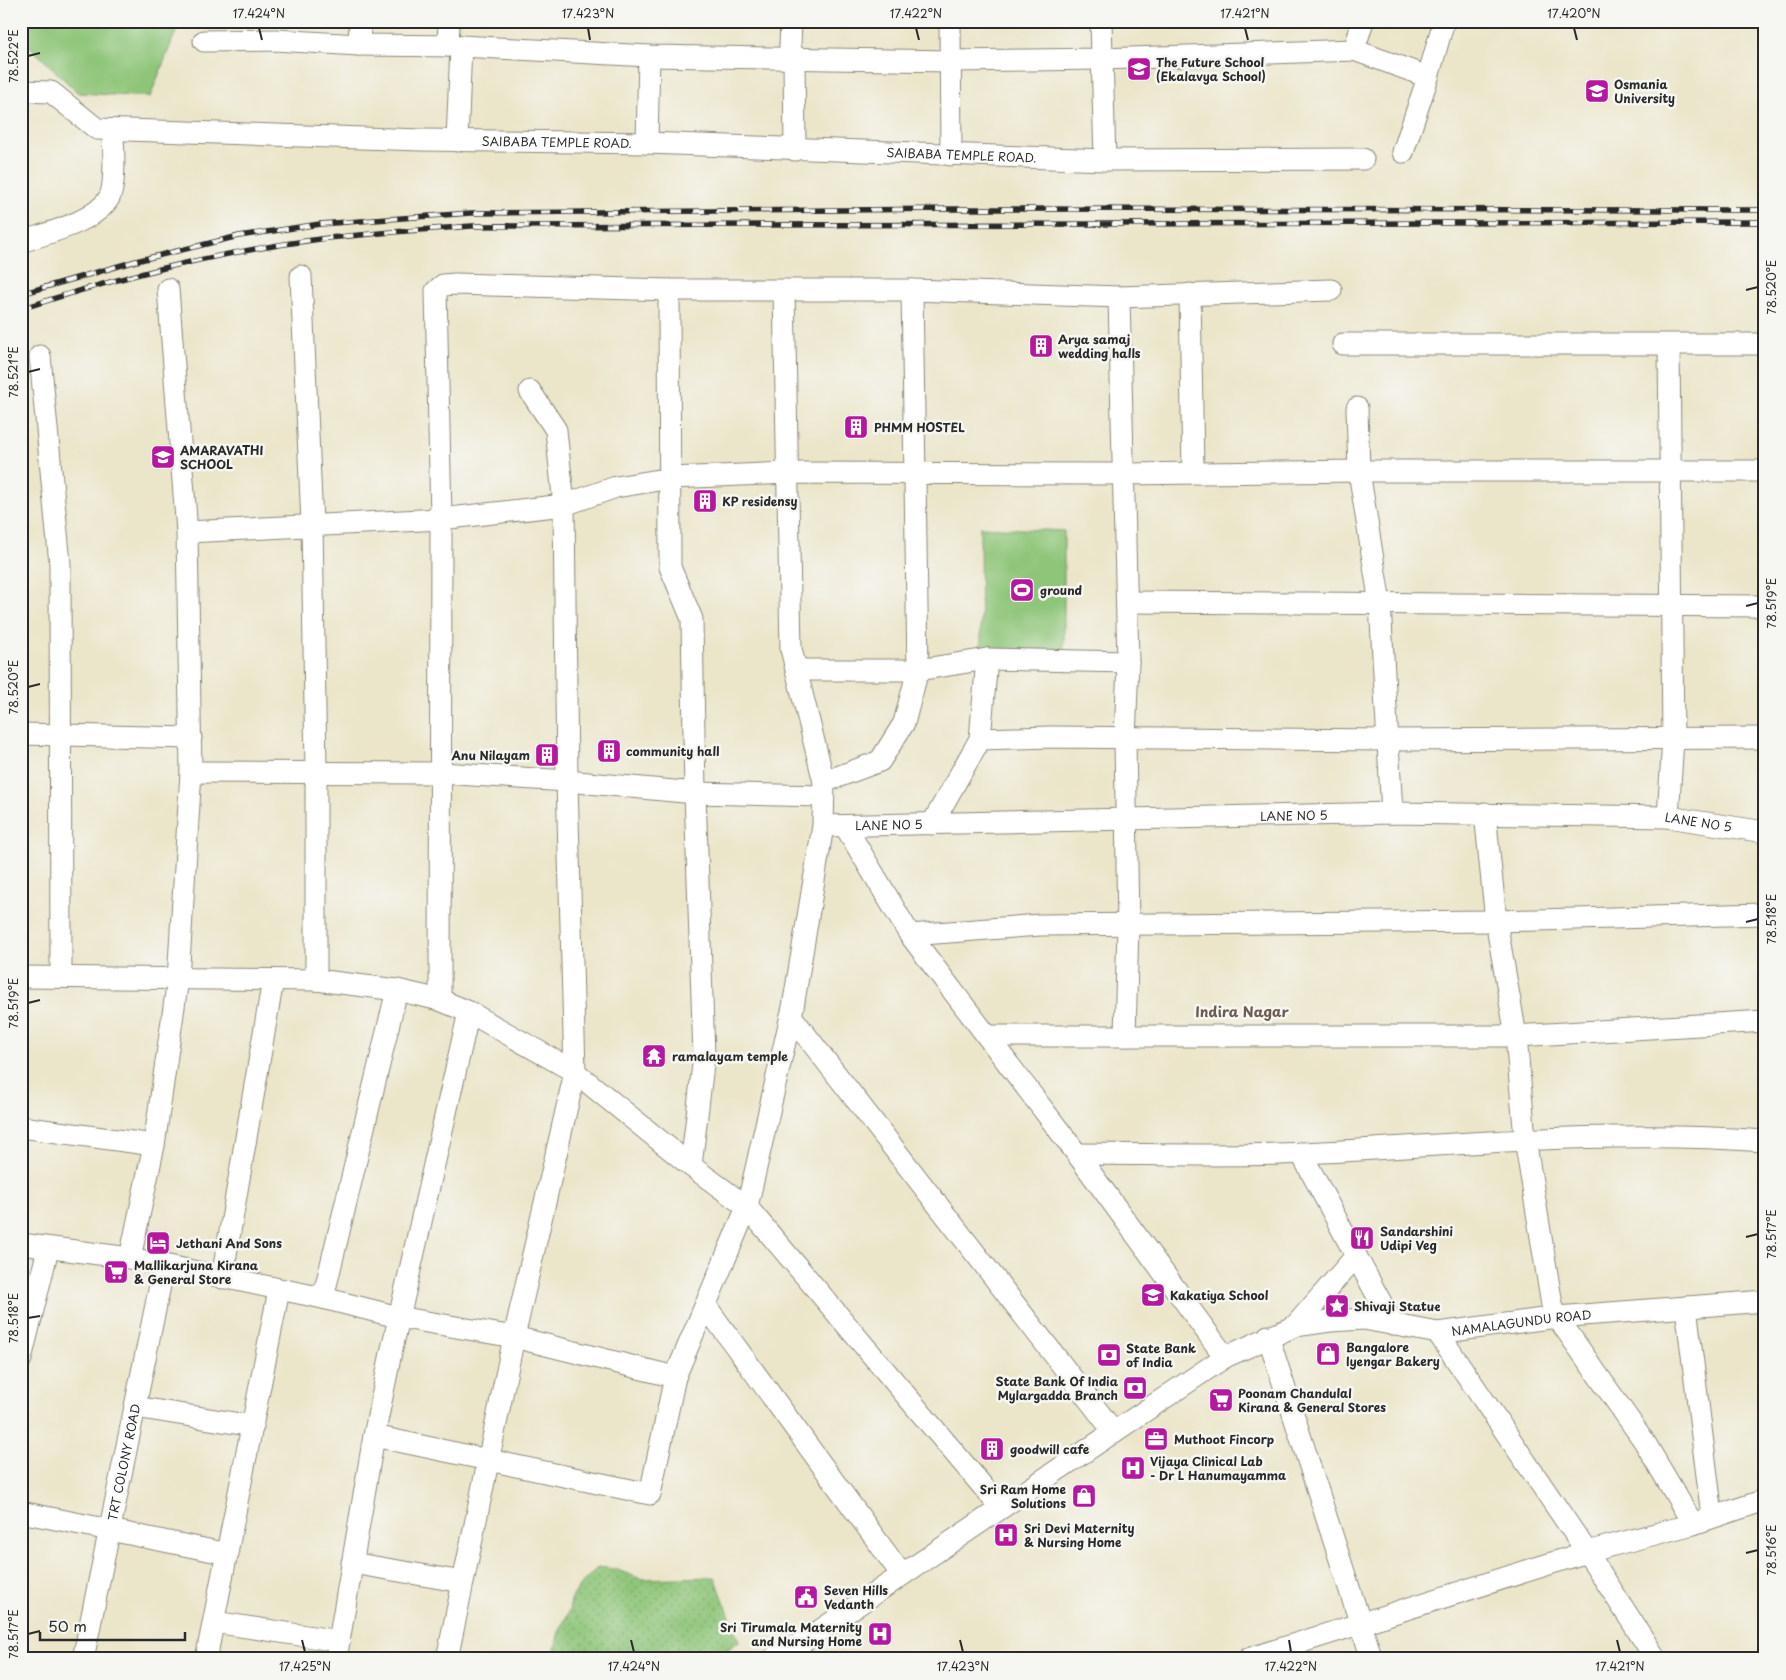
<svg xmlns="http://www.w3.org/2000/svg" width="1786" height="1680" font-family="'Playpen Sans',sans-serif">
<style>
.grass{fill:url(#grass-dots);stroke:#5c7852}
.park{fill:#8ec578;stroke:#5c7852}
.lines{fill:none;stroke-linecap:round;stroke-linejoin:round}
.street-casing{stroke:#8b887a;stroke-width:23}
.secondary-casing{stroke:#8b887a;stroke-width:29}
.street{stroke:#fff;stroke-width:21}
.secondary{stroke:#fff;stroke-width:28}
.rail-casing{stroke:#2b2b2b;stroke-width:5.5}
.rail{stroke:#f6f6f2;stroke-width:4;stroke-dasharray:11;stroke-linecap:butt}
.ticks{fill:none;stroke:#2b2b2b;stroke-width:2}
.labels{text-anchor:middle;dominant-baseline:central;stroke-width:5;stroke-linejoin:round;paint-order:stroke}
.poi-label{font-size:12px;font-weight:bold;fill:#2b2b2b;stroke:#f6f6f2;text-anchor:start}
.street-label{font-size:12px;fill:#2b2b2b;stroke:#f6f6f2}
.neighbourhood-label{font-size:14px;font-weight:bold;fill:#6e5c50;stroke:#f6f6f2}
.neatline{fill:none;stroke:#2b2b2b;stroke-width:2}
.ticks-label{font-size:12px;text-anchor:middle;fill:#2b2b2b}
</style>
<defs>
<pattern id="grass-dots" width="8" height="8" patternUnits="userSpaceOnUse" patternTransform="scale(1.25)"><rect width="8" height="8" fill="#8ec578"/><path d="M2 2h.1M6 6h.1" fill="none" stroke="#74a063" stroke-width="1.8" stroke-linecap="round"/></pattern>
</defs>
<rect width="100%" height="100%" fill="#f6f6f2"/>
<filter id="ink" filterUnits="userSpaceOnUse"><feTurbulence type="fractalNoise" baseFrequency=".02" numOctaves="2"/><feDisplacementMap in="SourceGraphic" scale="10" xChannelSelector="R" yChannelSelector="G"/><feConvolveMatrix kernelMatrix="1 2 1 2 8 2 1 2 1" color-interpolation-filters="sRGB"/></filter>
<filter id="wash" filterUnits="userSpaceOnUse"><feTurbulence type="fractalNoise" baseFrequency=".0096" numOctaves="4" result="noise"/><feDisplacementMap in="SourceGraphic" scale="20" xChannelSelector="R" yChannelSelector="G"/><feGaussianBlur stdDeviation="1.12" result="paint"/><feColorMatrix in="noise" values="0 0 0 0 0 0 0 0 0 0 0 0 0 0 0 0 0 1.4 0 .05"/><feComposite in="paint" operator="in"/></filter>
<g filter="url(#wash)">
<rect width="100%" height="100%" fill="#ebe5c9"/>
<!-- grass -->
<path class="grass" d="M 598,1567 L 615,1569 L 641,1579 L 715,1577 L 739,1641 L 715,1659 L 552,1659 L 559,1632 L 569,1612 L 571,1600 L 580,1585 Z"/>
<!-- park -->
<g class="park">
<path d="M 21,21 L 180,21 L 150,97 L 78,93 L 21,38 Z"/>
<path d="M 980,527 L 1064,531 L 1064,650 L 981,651 Z"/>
</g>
</g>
<g filter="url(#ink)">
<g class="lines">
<defs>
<g id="street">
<path d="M 791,21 L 790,46 L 794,59 L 795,150"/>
<path d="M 950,21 L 951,155"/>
<path d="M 1101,21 L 1105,160"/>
<path d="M 204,41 L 275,40 L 359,45 L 461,46 L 649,56 L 951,61 L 1103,59 L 1354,50 L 1428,77 L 1403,152"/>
<path d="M 359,45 L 360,21"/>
<path d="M 448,46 L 449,21"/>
<path d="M 1354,50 L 1363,21"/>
<path d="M 1428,77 L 1444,21"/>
<path id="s1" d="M 21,91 L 51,92 L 97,129 L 421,140 L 647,143 L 1105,160 L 1363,159"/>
<path d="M 457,141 L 461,46"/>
<path d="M 647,143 L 649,56"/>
<path d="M 21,242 C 47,233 95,222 109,198 C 116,186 114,144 112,130"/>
<path d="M 301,276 L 312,524 L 316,771 L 316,980"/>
<path d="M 912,290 L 918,670 L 987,659 L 1128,662"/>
<path d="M 1190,294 L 1193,472"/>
<path d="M 1343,344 L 1765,344"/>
<path d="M 40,356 L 60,564 L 61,977"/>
<path d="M 1357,408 L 1359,471 L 1380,604 L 1392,813"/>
<path d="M 187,532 L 441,519 L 564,505 L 616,487 L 671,478 L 788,473 L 1124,474 L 1359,471 L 1765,471"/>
<path d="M 1127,602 L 1765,606"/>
<path d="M 987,659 L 980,739 L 1050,737 L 1388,740 L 1765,738"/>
<path d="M 796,670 L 918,670 L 904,723 L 880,761 L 824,782"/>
<path d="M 21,734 L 191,738"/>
<path d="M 191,772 L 441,773 L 567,781 L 695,793 L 823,796"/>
<path d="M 1485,813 L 1496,921 L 1516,1036 L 1525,1139 L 1552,1305 L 1557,1317 L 1644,1441 L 1693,1524"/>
<path d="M 1668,817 L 1673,739 L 1669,345"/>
<path d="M 932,824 L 980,739"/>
<path id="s2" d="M 823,826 L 1392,813 L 1668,817 L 1765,832"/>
<path d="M 845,826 L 910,935 L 1077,1154 L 1225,1357"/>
<path d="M 910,935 L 1040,925 L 1496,921 L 1765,914"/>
<path d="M 21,977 L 316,980 L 397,990 L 440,1000 L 469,1012 L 575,1072 L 691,1166 L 747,1207 L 1001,1508"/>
<path d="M 440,1000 L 441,519 L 436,291 L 443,285 L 455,284 L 669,290"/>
<path d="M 791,1016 L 1114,1432"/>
<path d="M 987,1036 L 1516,1036 L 1765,1021"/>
<path d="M 1125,1036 L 1128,926 L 1125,739 L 1128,662 L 1119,297 L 1331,290"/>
<path d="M 21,1127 L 154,1145"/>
<path d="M 1301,1153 L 1393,1325"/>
<path d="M 1077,1154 C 1152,1154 1228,1157 1304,1153 C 1457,1145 1611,1129 1765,1141"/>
<path d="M 691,1166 L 704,1056 L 695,793 L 692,619 L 670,567 L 669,290 L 912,290 L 1119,297"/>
<path d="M 21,1244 L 130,1258 L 323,1298 L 398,1317 L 514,1337 L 675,1377"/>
<path d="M 130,1258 L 154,1145 L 178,979 L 191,772 L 187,532 L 168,289"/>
<path d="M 222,1278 L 273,980"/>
<path d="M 323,1298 L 397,990"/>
<path d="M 706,1306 L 902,1575"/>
<path d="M 1686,1307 L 1712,1516"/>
<path d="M 1295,1326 L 1356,1256"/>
<path d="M 1438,1333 L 1587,1552 L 1656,1659"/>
<path d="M 1268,1336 L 1372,1659"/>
<path d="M 21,1359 L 48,1249"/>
<path d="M 135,1407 L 253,1426"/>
<path d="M 374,1436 L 650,1494 L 675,1377 L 747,1207 L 793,1007 L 823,826 L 824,782 L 791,649 L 784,291"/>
<path d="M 21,1512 L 228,1554"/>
<path d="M 352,1563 L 463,1582"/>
<path d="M 214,1622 L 339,1641"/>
<path id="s3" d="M 791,1650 L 1225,1357 L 1295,1326 L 1330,1321 L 1364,1319 L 1438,1333 L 1557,1317 L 1765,1301"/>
<path id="s4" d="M 83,1659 L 164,1266"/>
<path d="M 206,1659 L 279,1290"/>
<path d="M 336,1659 L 374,1436 L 391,1353 L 469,1012"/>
<path d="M 447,1659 L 514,1337 L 575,1072 L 567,781 L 564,505 L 556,430 L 530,391"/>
<path d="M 1248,1659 L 1587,1552 L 1693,1524 L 1765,1500"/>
</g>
<path id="secondary" d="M 778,1659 L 791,1650 L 797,1659"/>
</defs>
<!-- street casing -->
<use href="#street" class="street-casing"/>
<!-- secondary casing -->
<use href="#secondary" class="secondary-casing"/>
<!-- street -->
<use href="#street" class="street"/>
<!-- secondary -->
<use href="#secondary" class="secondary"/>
<defs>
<g id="rail">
<path d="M 21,294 L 136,261 L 239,236 L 320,224 L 471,213 L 957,209 L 1765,210"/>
<path d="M 21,309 C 118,277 219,252 320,239 C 371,233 421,230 472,226 L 1765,222"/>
</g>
</defs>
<!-- rail casing -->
<use href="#rail" class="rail-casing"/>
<!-- rail -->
<use href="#rail" class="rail"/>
</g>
</g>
<!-- ticks -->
<path class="ticks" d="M 259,28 L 262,40M 588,28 L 590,40M 916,28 L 919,40M 1245,28 L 1248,40M 1574,28 L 1577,40M 28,56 L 40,53M 1746,290 L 1758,287M 28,372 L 40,369M 1746,606 L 1758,603M 28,687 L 40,684M 1746,922 L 1758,919M 28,1003 L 40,1000M 1746,1237 L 1758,1234M 28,1318 L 40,1316M 1746,1553 L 1758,1550M 28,1634 L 40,1631M 302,1640 L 305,1652M 631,1640 L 634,1652M 960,1640 L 963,1652M 1289,1640 L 1291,1652M 1617,1640 L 1620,1652"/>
<!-- icons -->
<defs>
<symbol id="university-square" viewBox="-11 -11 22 22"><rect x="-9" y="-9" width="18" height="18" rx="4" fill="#b5179e" stroke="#f6f6f2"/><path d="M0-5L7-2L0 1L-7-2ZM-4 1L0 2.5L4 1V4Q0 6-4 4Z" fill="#fff"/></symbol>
<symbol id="building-square" viewBox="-11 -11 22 22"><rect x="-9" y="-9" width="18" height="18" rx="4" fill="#b5179e" stroke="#f6f6f2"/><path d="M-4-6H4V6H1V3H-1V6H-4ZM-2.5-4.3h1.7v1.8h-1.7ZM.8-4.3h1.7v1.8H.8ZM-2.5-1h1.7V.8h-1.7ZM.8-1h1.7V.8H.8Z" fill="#fff"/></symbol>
<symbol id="stadium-square" viewBox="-11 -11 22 22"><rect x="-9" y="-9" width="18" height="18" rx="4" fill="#b5179e" stroke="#f6f6f2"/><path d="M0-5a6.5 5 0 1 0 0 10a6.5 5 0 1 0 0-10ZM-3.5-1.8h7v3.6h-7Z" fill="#fff"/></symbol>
<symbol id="temple-square" viewBox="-11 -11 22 22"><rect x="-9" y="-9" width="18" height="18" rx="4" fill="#b5179e" stroke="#f6f6f2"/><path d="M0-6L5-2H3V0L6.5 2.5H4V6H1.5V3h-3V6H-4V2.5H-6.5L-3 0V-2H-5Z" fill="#fff"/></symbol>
<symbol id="restaurant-square" viewBox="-11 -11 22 22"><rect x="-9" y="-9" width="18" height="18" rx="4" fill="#b5179e" stroke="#f6f6f2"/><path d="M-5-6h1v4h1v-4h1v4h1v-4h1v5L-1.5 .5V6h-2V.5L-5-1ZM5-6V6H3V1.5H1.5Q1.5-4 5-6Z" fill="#fff"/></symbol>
<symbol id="hotel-square" viewBox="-11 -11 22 22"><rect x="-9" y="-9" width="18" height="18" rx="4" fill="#b5179e" stroke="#f6f6f2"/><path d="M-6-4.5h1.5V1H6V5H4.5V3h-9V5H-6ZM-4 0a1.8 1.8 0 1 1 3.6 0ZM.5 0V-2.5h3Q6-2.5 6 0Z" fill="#fff"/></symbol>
<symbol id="supermarket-square" viewBox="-11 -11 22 22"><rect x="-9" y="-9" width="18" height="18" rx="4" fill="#b5179e" stroke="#f6f6f2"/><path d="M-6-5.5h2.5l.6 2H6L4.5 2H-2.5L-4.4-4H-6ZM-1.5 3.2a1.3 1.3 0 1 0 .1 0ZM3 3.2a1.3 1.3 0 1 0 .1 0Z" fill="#fff"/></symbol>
<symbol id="school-square" viewBox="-11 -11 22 22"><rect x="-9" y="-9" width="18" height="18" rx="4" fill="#b5179e" stroke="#f6f6f2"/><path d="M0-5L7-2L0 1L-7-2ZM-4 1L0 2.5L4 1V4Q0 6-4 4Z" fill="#fff"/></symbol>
<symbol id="sight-square" viewBox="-11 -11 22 22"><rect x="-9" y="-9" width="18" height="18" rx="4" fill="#b5179e" stroke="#f6f6f2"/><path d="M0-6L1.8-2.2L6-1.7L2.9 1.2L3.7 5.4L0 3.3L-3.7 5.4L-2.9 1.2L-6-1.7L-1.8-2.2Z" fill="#fff"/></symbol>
<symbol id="shop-square" viewBox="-11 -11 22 22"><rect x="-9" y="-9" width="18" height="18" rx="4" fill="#b5179e" stroke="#f6f6f2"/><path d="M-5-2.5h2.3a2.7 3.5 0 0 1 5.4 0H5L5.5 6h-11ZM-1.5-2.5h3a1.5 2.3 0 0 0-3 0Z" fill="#fff"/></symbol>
<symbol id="bank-square" viewBox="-11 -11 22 22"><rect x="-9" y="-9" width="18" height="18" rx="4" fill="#b5179e" stroke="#f6f6f2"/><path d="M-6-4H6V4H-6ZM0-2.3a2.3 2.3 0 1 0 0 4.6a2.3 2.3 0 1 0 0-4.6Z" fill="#fff"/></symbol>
<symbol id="office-square" viewBox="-11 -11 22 22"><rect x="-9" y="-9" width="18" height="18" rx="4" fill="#b5179e" stroke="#f6f6f2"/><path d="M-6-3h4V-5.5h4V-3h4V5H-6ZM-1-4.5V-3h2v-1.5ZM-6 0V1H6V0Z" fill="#fff"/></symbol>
<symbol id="hospital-square" viewBox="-11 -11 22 22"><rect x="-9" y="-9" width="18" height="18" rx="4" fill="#b5179e" stroke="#f6f6f2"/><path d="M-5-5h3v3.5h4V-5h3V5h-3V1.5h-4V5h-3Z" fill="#fff"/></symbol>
<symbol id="civic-square" viewBox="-11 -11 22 22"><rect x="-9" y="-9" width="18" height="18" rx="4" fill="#b5179e" stroke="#f6f6f2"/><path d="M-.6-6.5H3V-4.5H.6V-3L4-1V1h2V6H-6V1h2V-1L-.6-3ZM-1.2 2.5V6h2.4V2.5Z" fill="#fff"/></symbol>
</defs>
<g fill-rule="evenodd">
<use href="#university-square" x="1125" y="55" width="28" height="28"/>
<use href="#university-square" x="1583" y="77" width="28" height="28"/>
<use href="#building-square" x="1027" y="332" width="28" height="28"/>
<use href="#building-square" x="842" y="413" width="28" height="28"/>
<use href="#university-square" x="149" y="443" width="28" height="28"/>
<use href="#building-square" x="691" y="487" width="28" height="28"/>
<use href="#stadium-square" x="1008" y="576" width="28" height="28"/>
<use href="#building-square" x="595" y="737" width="28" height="28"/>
<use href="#building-square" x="533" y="741" width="28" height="28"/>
<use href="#temple-square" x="640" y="1042" width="28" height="28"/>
<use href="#restaurant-square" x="1348" y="1224" width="28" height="28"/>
<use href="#hotel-square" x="144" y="1229" width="28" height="28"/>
<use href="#supermarket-square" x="102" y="1258" width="28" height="28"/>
<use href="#school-square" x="1139" y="1281" width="28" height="28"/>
<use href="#sight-square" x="1323" y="1292" width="28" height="28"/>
<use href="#shop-square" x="1314" y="1340" width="28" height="28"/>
<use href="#bank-square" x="1095" y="1341" width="28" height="28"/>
<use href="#bank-square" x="1121" y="1374" width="28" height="28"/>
<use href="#supermarket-square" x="1207" y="1386" width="28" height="28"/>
<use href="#office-square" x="1142" y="1425" width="28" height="28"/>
<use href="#building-square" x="978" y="1435" width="28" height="28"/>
<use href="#hospital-square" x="1119" y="1454" width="28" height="28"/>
<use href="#shop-square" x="1070" y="1482" width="28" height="28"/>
<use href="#hospital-square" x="992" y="1521" width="28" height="28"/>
<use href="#civic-square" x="792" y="1583" width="28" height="28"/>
<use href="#hospital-square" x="866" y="1620" width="28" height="28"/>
</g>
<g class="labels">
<!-- poi labels -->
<g class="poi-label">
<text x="1156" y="62">The Future School<tspan x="1156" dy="14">(Ekalavya School)</tspan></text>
<text x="1614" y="84">Osmania<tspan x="1614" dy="14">University</tspan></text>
<text x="1058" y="339">Arya samaj<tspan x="1058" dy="14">wedding halls</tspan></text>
<text x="874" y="427">PHMM HOSTEL</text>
<text x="180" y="450">AMARAVATHI<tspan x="180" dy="14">SCHOOL</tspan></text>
<text x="722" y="501">KP residensy</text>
<text x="1040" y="590">ground</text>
<text x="626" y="751">community hall</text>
<text x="530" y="755" text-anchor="end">Anu Nilayam</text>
<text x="672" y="1056">ramalayam temple</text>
<text x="1380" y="1231">Sandarshini<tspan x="1380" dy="14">Udipi Veg</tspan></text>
<text x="176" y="1243">Jethani And Sons</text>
<text x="134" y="1265">Mallikarjuna Kirana<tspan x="134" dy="14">&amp; General Store</tspan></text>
<text x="1170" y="1295">Kakatiya School</text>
<text x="1354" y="1306">Shivaji Statue</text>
<text x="1346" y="1347">Bangalore<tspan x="1346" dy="14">Iyengar Bakery</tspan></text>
<text x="1126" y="1348">State Bank<tspan x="1126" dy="14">of India</tspan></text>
<text x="1118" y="1381" text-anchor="end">State Bank Of India<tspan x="1118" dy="14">Mylargadda Branch</tspan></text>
<text x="1238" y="1393">Poonam Chandulal<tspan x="1238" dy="14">Kirana &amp; General Stores</tspan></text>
<text x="1174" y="1439">Muthoot Fincorp</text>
<text x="1010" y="1449">goodwill cafe</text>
<text x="1150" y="1461">Vijaya Clinical Lab<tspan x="1150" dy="14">- Dr L Hanumayamma</tspan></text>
<text x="1066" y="1489" text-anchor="end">Sri Ram Home<tspan x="1066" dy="14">Solutions</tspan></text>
<text x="1024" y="1528">Sri Devi Maternity<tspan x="1024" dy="14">&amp; Nursing Home</tspan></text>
<text x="824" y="1590">Seven Hills<tspan x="824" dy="14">Vedanth</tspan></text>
<text x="862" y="1627" text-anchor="end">Sri Tirumala Maternity<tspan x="862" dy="14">and Nursing Home</tspan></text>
</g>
<!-- street labels -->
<g class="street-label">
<text stroke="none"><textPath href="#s1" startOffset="549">SAIBABA TEMPLE ROAD.</textPath></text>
<text stroke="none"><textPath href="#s1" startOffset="954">SAIBABA TEMPLE ROAD.</textPath></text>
<text stroke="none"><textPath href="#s2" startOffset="471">LANE NO 5</textPath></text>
<text stroke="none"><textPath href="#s2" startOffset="876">LANE NO 5</textPath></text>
<text stroke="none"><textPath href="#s2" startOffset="66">LANE NO 5</textPath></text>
<text stroke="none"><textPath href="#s3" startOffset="829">NAMALAGUNDU ROAD</textPath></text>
<text stroke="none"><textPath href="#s4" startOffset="201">TRT COLONY ROAD</textPath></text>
</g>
<!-- neighbourhood labels -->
<g class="neighbourhood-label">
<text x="1242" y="1011">Indira Nagar</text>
</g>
</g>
<!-- margin -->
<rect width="1786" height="1680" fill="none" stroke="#f6f6f2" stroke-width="55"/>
<!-- scale -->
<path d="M40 1632v8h145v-8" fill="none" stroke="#2b2b2b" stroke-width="2.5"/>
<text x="48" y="1632" font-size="15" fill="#2b2b2b" stroke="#f6f6f2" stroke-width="4" paint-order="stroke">50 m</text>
<rect x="28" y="28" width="1730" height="1624" class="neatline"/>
<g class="ticks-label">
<text x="259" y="18">17.424°N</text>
<text x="588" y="18">17.423°N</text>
<text x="916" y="18">17.422°N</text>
<text x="1245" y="18">17.421°N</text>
<text x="1574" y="18">17.420°N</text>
<text transform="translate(14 56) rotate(-90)" y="4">78.522°E</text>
<text transform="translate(1772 287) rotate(-90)" y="4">78.520°E</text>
<text transform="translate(14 372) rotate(-90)" y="4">78.521°E</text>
<text transform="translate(1772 603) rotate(-90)" y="4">78.519°E</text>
<text transform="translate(14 687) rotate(-90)" y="4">78.520°E</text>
<text transform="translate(1772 919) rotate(-90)" y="4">78.518°E</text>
<text transform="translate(14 1003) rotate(-90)" y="4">78.519°E</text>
<text transform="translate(1772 1234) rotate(-90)" y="4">78.517°E</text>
<text transform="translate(14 1318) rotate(-90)" y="4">78.518°E</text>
<text transform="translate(1772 1550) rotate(-90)" y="4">78.516°E</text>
<text transform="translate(14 1634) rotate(-90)" y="4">78.517°E</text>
<text x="305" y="1671">17.425°N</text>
<text x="634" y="1671">17.424°N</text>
<text x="963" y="1671">17.423°N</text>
<text x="1291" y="1671">17.422°N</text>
<text x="1620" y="1671">17.421°N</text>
</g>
</svg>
